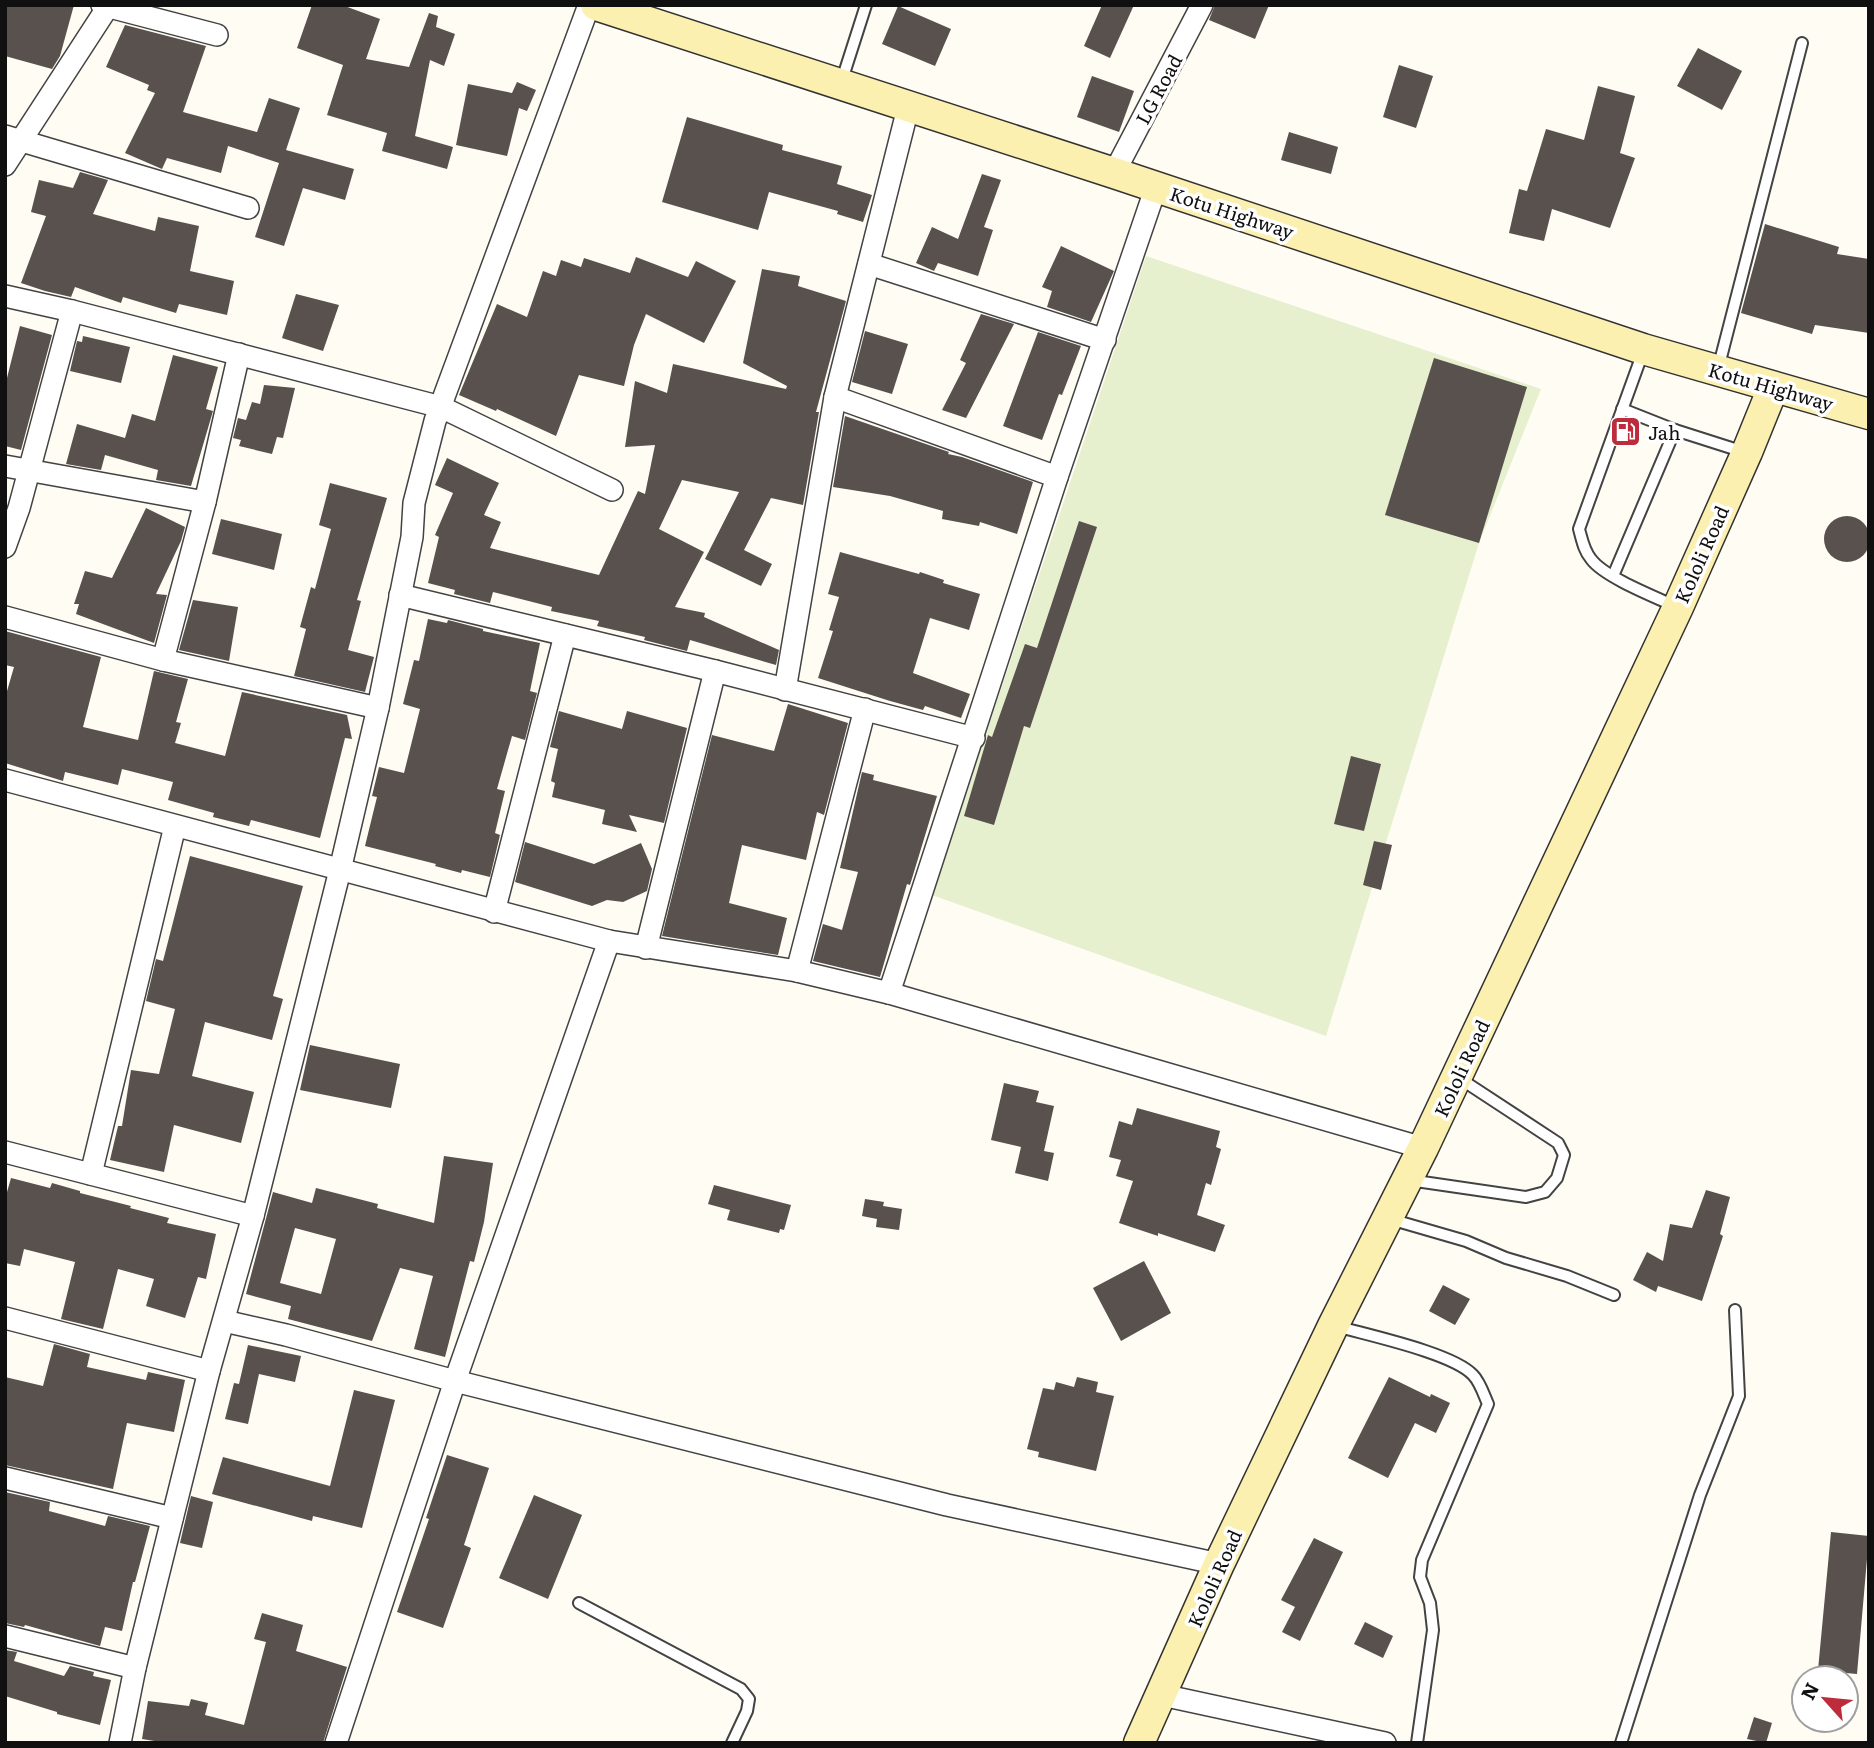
<svg xmlns="http://www.w3.org/2000/svg" width="1874" height="1748" font-family="Literata,serif">
<style>
.pitch{fill:#e6f0cf}
.building{fill:#58514d;fill-rule:evenodd}
.lines{fill:none;stroke-linecap:round;stroke-linejoin:round}
.lane-casing{stroke:#434343;stroke-width:14}
.street-casing{stroke:#434343;stroke-width:24}
.secondary-casing{stroke:#323232;stroke-width:33}
.lane{stroke:#fff;stroke-width:10}
.street{stroke:#fff;stroke-width:21}
.secondary{stroke:#fcf0b1;stroke-width:30}
.labels{text-anchor:middle;dominant-baseline:central;stroke-width:7;stroke-linejoin:round;paint-order:stroke}
.street-label{font-size:19px;fill:#101010;stroke:#fff}
.poi-label{font-size:19px;fill:#101010;stroke:#fff;text-anchor:start}
</style>
<rect width="100%" height="100%" fill="#fffcf3"/>
<!-- pitch -->
<path class="pitch" d="M 1146,256 L 1541,389 L 1479,543 L 1326,1036 L 932,895 Z"/>
<!-- building -->
<g class="building">
<path d="M 5,5 L 74,5 L 60,56 L 52,69 L 5,56 Z"/>
<path d="M 312,5 L 342,5 L 380,19 L 366,59 L 409,67 L 429,13 L 438,16 L 436,27 L 455,34 L 444,66 L 430,60 L 415,136 L 453,147 L 447,169 L 382,151 L 387,133 L 327,115 L 343,65 L 297,48 Z"/>
<path d="M 1102,5 L 1134,5 L 1110,58 L 1084,46 Z"/>
<path d="M 1215,5 L 1269,5 L 1255,39 L 1209,20 Z"/>
<path d="M 898,6 L 951,29 L 935,66 L 882,44 Z"/>
<path d="M 125,25 L 206,46 L 183,112 L 257,132 L 269,98 L 300,108 L 286,150 L 354,169 L 345,200 L 303,188 L 284,246 L 255,237 L 279,163 L 228,146 L 221,173 L 167,158 L 162,169 L 125,153 L 155,93 L 147,90 L 149,85 L 106,67 Z"/>
<path d="M 1698,48 L 1742,71 L 1722,110 L 1677,86 Z"/>
<path d="M 1399,65 L 1433,76 L 1416,128 L 1383,117 Z"/>
<path d="M 1092,76 L 1134,91 L 1119,132 L 1077,117 Z"/>
<path d="M 517,82 L 536,90 L 527,111 L 519,108 L 507,156 L 456,145 L 468,84 L 512,93 Z"/>
<path d="M 1598,86 L 1635,96 L 1620,153 L 1635,158 L 1610,228 L 1552,209 L 1544,241 L 1509,233 L 1519,189 L 1527,191 L 1546,129 L 1584,140 Z"/>
<path d="M 687,117 L 783,145 L 782,150 L 842,166 L 837,184 L 872,195 L 863,222 L 837,214 L 838,211 L 769,192 L 758,230 L 662,202 Z"/>
<path d="M 1289,132 L 1338,147 L 1331,174 L 1281,160 Z"/>
<path d="M 80,172 L 108,180 L 93,214 L 155,231 L 158,217 L 199,226 L 190,271 L 234,281 L 227,315 L 179,304 L 176,313 L 123,297 L 121,303 L 75,287 L 71,297 L 45,291 L 21,283 L 46,216 L 31,212 L 39,180 L 73,188 Z"/>
<path d="M 982,174 L 1001,180 L 984,227 L 993,230 L 978,276 L 938,263 L 934,271 L 916,263 L 932,227 L 958,239 Z"/>
<path d="M 1765,224 L 1839,247 L 1837,254 L 1869,259 L 1869,333 L 1815,325 L 1812,334 L 1741,313 Z"/>
<path d="M 1061,246 L 1114,271 L 1091,322 L 1047,307 L 1052,291 L 1042,287 Z"/>
<path d="M 636,257 L 688,277 L 696,261 L 736,281 L 704,343 L 646,314 L 634,345 L 624,386 L 579,375 L 556,436 L 497,409 L 496,411 L 459,395 L 497,304 L 527,317 L 543,271 L 556,276 L 561,260 L 581,267 L 584,258 L 630,273 Z"/>
<path d="M 762,269 L 800,276 L 798,286 L 846,301 L 816,412 L 819,412 L 803,505 L 771,498 L 744,550 L 772,564 L 761,586 L 705,559 L 739,492 L 682,480 L 659,529 L 704,552 L 675,607 L 705,613 L 704,617 L 779,650 L 776,665 L 690,640 L 687,651 L 644,640 L 645,637 L 597,626 L 599,621 L 551,611 L 552,607 L 493,592 L 490,603 L 454,594 L 455,590 L 428,583 L 439,537 L 435,535 L 453,493 L 435,485 L 447,458 L 499,483 L 484,515 L 501,522 L 490,548 L 599,575 L 638,491 L 645,494 L 655,445 L 625,447 L 635,381 L 667,393 L 673,364 L 786,389 L 787,386 L 743,363 Z"/>
<path d="M 296,294 L 339,305 L 323,351 L 282,338 Z"/>
<path d="M 981,314 L 1014,324 L 966,418 L 942,410 L 966,363 L 960,360 Z"/>
<path d="M 20,326 L 52,335 L 21,450 L 5,446 L 5,386 Z"/>
<path d="M 865,331 L 908,344 L 892,394 L 852,382 Z"/>
<path d="M 1038,332 L 1081,346 L 1062,395 L 1059,394 L 1042,440 L 1003,426 Z"/>
<path d="M 83,336 L 130,347 L 121,383 L 70,371 L 77,341 L 82,342 Z"/>
<path d="M 173,355 L 218,367 L 206,409 L 213,411 L 191,486 L 156,480 L 158,470 L 105,455 L 101,470 L 66,464 L 77,424 L 125,438 L 132,414 L 155,421 Z"/>
<path d="M 1434,358 L 1527,387 L 1479,543 L 1385,515 Z"/>
<path d="M 264,385 L 295,388 L 283,438 L 277,437 L 272,454 L 239,446 L 241,440 L 233,438 L 238,418 L 246,420 L 252,402 L 260,404 Z"/>
<path d="M 845,416 L 949,452 L 948,454 L 962,457 L 1033,482 L 1017,534 L 980,522 L 979,526 L 942,519 L 943,511 L 890,496 L 833,487 Z"/>
<path d="M 330,483 L 387,498 L 357,600 L 361,601 L 348,650 L 374,657 L 365,692 L 294,676 L 306,629 L 300,627 L 311,587 L 315,589 L 331,529 L 319,525 Z"/>
<path d="M 146,508 L 185,527 L 181,541 L 156,594 L 167,595 L 154,643 L 76,614 L 79,604 L 74,604 L 85,571 L 112,578 Z"/>
<circle cx="1847" cy="539" r="23"/>
<path d="M 221,519 L 282,534 L 274,570 L 212,554 Z"/>
<path d="M 1079,521 L 1097,527 L 1030,728 L 1024,726 L 994,825 L 964,816 L 988,735 L 992,737 L 1025,644 L 1037,648 Z"/>
<path d="M 840,552 L 919,574 L 920,572 L 944,580 L 943,583 L 980,594 L 969,630 L 930,618 L 913,673 L 970,694 L 961,718 L 925,706 L 923,710 L 890,701 L 818,678 L 833,631 L 829,630 L 839,597 L 828,594 Z"/>
<path d="M 193,600 L 238,607 L 229,661 L 179,650 Z"/>
<path d="M 428,619 L 447,623 L 448,620 L 483,629 L 483,631 L 540,643 L 530,691 L 537,693 L 525,740 L 512,736 L 497,789 L 505,791 L 495,833 L 500,835 L 490,877 L 462,870 L 461,873 L 435,866 L 436,864 L 365,846 L 377,797 L 372,796 L 379,767 L 404,773 L 420,709 L 403,704 L 414,660 L 419,661 Z"/>
<path d="M 5,631 L 101,657 L 83,727 L 138,740 L 154,671 L 188,679 L 176,722 L 181,723 L 175,743 L 225,756 L 242,692 L 347,715 L 352,739 L 345,738 L 320,838 L 251,820 L 249,826 L 213,817 L 214,813 L 168,800 L 173,782 L 122,769 L 118,785 L 65,772 L 63,781 L 5,763 L 5,698 L 14,667 L 5,665 Z"/>
<path d="M 788,704 L 848,723 L 824,815 L 817,812 L 806,860 L 742,845 L 729,903 L 787,918 L 778,955 L 662,936 L 712,735 L 774,751 Z"/>
<path d="M 559,711 L 622,729 L 627,711 L 687,728 L 664,823 L 629,815 L 637,832 L 602,824 L 605,810 L 552,797 L 555,783 L 551,781 L 558,749 L 550,747 Z"/>
<path d="M 1351,756 L 1381,764 L 1364,831 L 1334,824 Z"/>
<path d="M 862,772 L 874,775 L 873,780 L 937,796 L 910,885 L 907,884 L 880,977 L 813,961 L 823,924 L 842,930 L 858,872 L 840,868 Z"/>
<path d="M 1374,841 L 1392,845 L 1381,890 L 1363,885 Z"/>
<path d="M 525,842 L 594,864 L 641,843 L 652,869 L 647,891 L 623,902 L 607,900 L 592,906 L 515,882 Z"/>
<path d="M 190,856 L 303,886 L 273,996 L 283,999 L 272,1040 L 205,1022 L 192,1076 L 254,1092 L 241,1143 L 174,1125 L 164,1172 L 110,1160 L 118,1126 L 122,1126 L 131,1070 L 159,1074 L 175,1009 L 146,1001 L 156,959 L 163,961 Z"/>
<path d="M 310,1045 L 400,1064 L 391,1108 L 300,1090 Z"/>
<path d="M 1004,1083 L 1039,1091 L 1036,1102 L 1054,1106 L 1044,1151 L 1054,1153 L 1048,1181 L 1015,1173 L 1021,1147 L 991,1140 Z"/>
<path d="M 1137,1108 L 1220,1131 L 1216,1147 L 1221,1149 L 1211,1185 L 1206,1183 L 1197,1215 L 1225,1225 L 1215,1252 L 1158,1233 L 1158,1236 L 1119,1223 L 1133,1181 L 1116,1176 L 1121,1160 L 1109,1157 L 1119,1121 L 1132,1125 Z"/>
<path d="M 444,1156 L 493,1163 L 484,1222 L 474,1262 L 470,1261 L 445,1357 L 414,1349 L 433,1276 L 400,1268 L 372,1341 L 288,1319 L 291,1306 L 246,1294 L 273,1192 L 312,1203 L 316,1188 L 378,1204 L 377,1208 L 434,1223 ZM 295,1228 L 336,1239 L 321,1294 L 280,1283 Z"/>
<path d="M 11,1178 L 50,1188 L 52,1183 L 80,1191 L 80,1193 L 131,1206 L 130,1208 L 169,1218 L 167,1223 L 216,1234 L 206,1279 L 198,1277 L 185,1318 L 146,1306 L 154,1279 L 118,1269 L 103,1329 L 61,1319 L 75,1262 L 24,1249 L 20,1266 L 5,1263 L 5,1199 Z"/>
<path d="M 714,1185 L 791,1205 L 784,1230 L 780,1229 L 779,1233 L 727,1220 L 730,1210 L 708,1204 Z"/>
<path d="M 1706,1190 L 1730,1197 L 1720,1234 L 1723,1236 L 1702,1301 L 1658,1286 L 1656,1292 L 1633,1280 L 1647,1252 L 1663,1261 L 1670,1224 L 1692,1228 Z"/>
<path d="M 865,1199 L 884,1202 L 883,1206 L 902,1209 L 899,1230 L 876,1227 L 877,1219 L 862,1216 Z"/>
<path d="M 1144,1261 L 1171,1313 L 1121,1341 L 1093,1288 Z"/>
<path d="M 1443,1285 L 1470,1299 L 1455,1325 L 1429,1311 Z"/>
<path d="M 54,1344 L 90,1354 L 87,1367 L 146,1380 L 148,1372 L 185,1380 L 174,1432 L 127,1423 L 113,1489 L 5,1465 L 5,1377 L 43,1386 Z"/>
<path d="M 248,1345 L 301,1356 L 295,1382 L 259,1374 L 248,1424 L 225,1419 L 234,1383 L 239,1384 Z"/>
<path d="M 1077,1377 L 1098,1382 L 1096,1392 L 1114,1396 L 1096,1471 L 1038,1457 L 1039,1452 L 1027,1449 L 1043,1388 L 1054,1390 L 1056,1382 L 1074,1387 Z"/>
<path d="M 1389,1377 L 1430,1397 L 1431,1394 L 1450,1403 L 1436,1433 L 1415,1423 L 1388,1478 L 1348,1458 Z"/>
<path d="M 354,1390 L 395,1400 L 362,1528 L 313,1516 L 312,1521 L 212,1494 L 223,1457 L 330,1486 Z"/>
<path d="M 447,1455 L 489,1468 L 464,1545 L 471,1548 L 443,1628 L 397,1612 L 429,1519 L 426,1518 Z"/>
<path d="M 5,1492 L 50,1502 L 49,1511 L 105,1526 L 108,1516 L 150,1526 L 135,1582 L 133,1582 L 122,1631 L 105,1627 L 100,1646 L 25,1625 L 24,1627 L 5,1623 Z"/>
<path d="M 534,1495 L 582,1515 L 548,1599 L 499,1578 Z"/>
<path d="M 191,1496 L 213,1502 L 202,1548 L 180,1543 Z"/>
<path d="M 1831,1532 L 1869,1536 L 1857,1674 L 1846,1673 L 1845,1678 L 1825,1678 L 1826,1671 L 1818,1670 Z"/>
<path d="M 1314,1538 L 1343,1552 L 1300,1641 L 1282,1632 L 1295,1607 L 1281,1600 Z"/>
<path d="M 262,1613 L 303,1625 L 296,1651 L 347,1667 L 323,1743 L 167,1743 L 142,1739 L 148,1701 L 189,1706 L 191,1699 L 208,1703 L 205,1715 L 244,1725 L 266,1642 L 254,1639 Z"/>
<path d="M 1365,1622 L 1393,1636 L 1383,1658 L 1354,1644 Z"/>
<path d="M 5,1650 L 17,1652 L 14,1661 L 64,1676 L 70,1666 L 94,1672 L 93,1676 L 111,1680 L 100,1725 L 57,1714 L 57,1712 L 5,1696 Z"/>
<path d="M 1754,1717 L 1772,1723 L 1766,1743 L 1747,1739 Z"/>
</g>
<g class="lines">
<defs>
<g id="lane">
<path d="M 841,83 L 866,5"/>
<path d="M 1643,352 L 1579,529 C 1582,540 1584,551 1591,559 C 1604,577 1655,597 1677,607"/>
<path d="M 1718,369 L 1802,43"/>
<path d="M 1622,409 L 1675,430"/>
<path d="M 1613,576 L 1675,430 L 1744,452"/>
<path d="M 1409,1180 L 1526,1197 L 1545,1192 L 1557,1178 L 1564,1155 L 1558,1143 L 1459,1078"/>
<path d="M 1390,1219 L 1466,1241 L 1506,1258 L 1567,1276 L 1614,1295"/>
<path d="M 1336,1326 C 1367,1335 1453,1353 1473,1375 C 1480,1382 1484,1395 1488,1404 L 1422,1560 L 1420,1577 L 1430,1603 L 1433,1630 L 1417,1743"/>
<path d="M 579,1603 L 741,1689 L 749,1699 L 747,1711 L 732,1743"/>
<path d="M 1621,1743 L 1700,1495 L 1739,1396 L 1735,1310"/>
</g>
<g id="street">
<path d="M 102,5 L 217,35"/>
<path d="M 5,136 L 248,208"/>
<path d="M 5,165 L 109,5"/>
<path d="M 1114,173 L 1202,5"/>
<path d="M 869,264 L 1105,340"/>
<path d="M 5,296 L 72,311 L 441,407 L 612,490"/>
<path d="M 835,397 L 1057,477"/>
<path d="M 5,466 L 205,502"/>
<path d="M 5,547 L 19,508 L 72,311"/>
<path d="M 400,595 L 715,671 L 974,738"/>
<path d="M 5,617 L 163,660 L 378,708"/>
<path d="M 163,660 L 205,502 L 239,354"/>
<path d="M 785,690 L 835,397 L 908,108"/>
<path d="M 5,780 L 609,941 L 797,971 L 889,993 L 1423,1148"/>
<path d="M 494,912 L 565,635"/>
<path d="M 646,948 L 715,671"/>
<path d="M 797,971 L 865,709"/>
<path d="M 889,993 L 1057,477 L 1156,187"/>
<path d="M 5,1152 L 253,1216"/>
<path d="M 91,1174 L 175,826"/>
<path d="M 5,1318 L 209,1371"/>
<path d="M 224,1321 L 286,1335 L 455,1381 L 947,1505 L 1219,1564"/>
<path d="M 5,1478 L 172,1518"/>
<path d="M 5,1636 L 135,1668"/>
<path d="M 1162,1695 L 1385,1743"/>
<path d="M 120,1743 L 135,1668 L 209,1371 L 253,1216 L 340,870 L 378,708 L 412,537 L 414,503 L 435,421 L 589,5"/>
<path d="M 336,1743 L 455,1381 L 609,941"/>
</g>
<g id="secondary">
<path d="M 596,5 L 1114,173 L 1643,349 L 1869,414"/>
<path d="M 1139,1743 L 1219,1564 L 1333,1326 L 1423,1148 L 1678,607 L 1747,452 L 1773,388"/>
</g>
</defs>
<!-- lane casing -->
<use href="#lane" class="lane-casing"/>
<!-- street casing -->
<use href="#street" class="street-casing"/>
<!-- secondary casing -->
<use href="#secondary" class="secondary-casing"/>
<!-- lane -->
<use href="#lane" class="lane"/>
<!-- street -->
<use href="#street" class="street"/>
<!-- secondary -->
<use href="#secondary" class="secondary"/>
</g>
<!-- icons -->
<defs>
<symbol id="fuel-square" viewBox="-11 -11 22 22"><rect x="-9" y="-9" width="18" height="18" rx="4" fill="#bc2c3a" stroke="#fff"/><path d="M-5.5-6h7V0h2V4h1.3V-2.5L3-4.5l.8-.8L6-3V5H2.5V1h-1V6h-7ZM-4.2-4.7v3.2H.2V-4.7Z" fill="#fff"/></symbol>
</defs>
<g fill-rule="evenodd">
<use href="#fuel-square" x="1608" y="414" width="35" height="35"/>
</g>
<g class="labels">
<!-- street labels -->
<g class="street-label">
<text transform="translate(1158 89) rotate(-62)">LG Road</text>
<text transform="translate(1232 212) rotate(18)">Kotu Highway</text>
<text transform="translate(1771 386) rotate(16)">Kotu Highway</text>
<text transform="translate(1701 554) rotate(-66)">Kololi Road</text>
<text transform="translate(1461 1068) rotate(-65)">Kololi Road</text>
<text transform="translate(1214 1578) rotate(-66)">Kololi Road</text>
</g>
<!-- poi labels -->
<g class="poi-label">
<text x="1648" y="432">Jah</text>
</g>
</g>
<!-- border -->
<rect width="1874" height="1748" fill="none" stroke="#101010" stroke-width="14"/>
<!-- north arrow -->
<g transform="translate(1825 1699) rotate(297)"><circle r="33" fill="#ffffff" stroke="#9f9f9f" stroke-width="2"/>
<path d="M0-5L12 26L0 18L-12 26Z" fill="#bc2c3a"/>
<text y="-10" font-size="19" font-weight="bold" text-anchor="middle" fill="#101010">N</text>
</g>
</svg>
